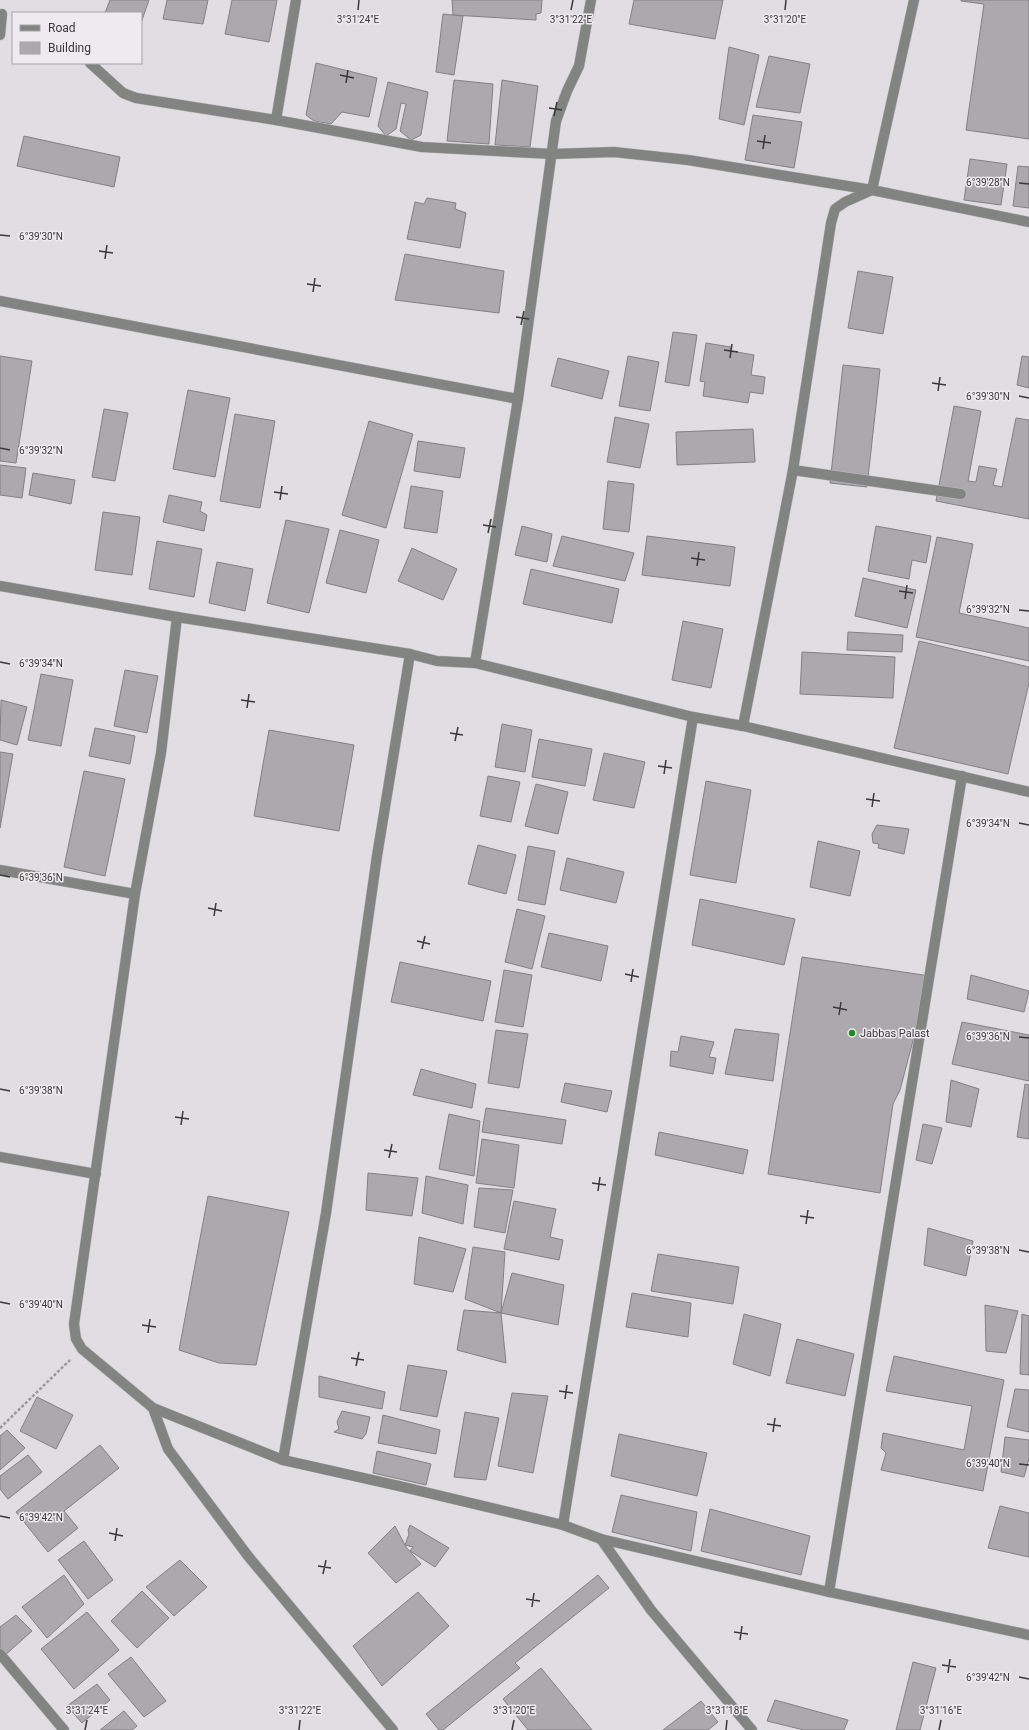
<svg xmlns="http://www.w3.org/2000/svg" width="1029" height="1730" font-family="Roboto,sans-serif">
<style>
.building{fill:#aca9ae;stroke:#838085}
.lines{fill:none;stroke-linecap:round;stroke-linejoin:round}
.minor-casing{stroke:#bcb9be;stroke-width:11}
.path{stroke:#99979b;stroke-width:2.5;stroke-dasharray:3 2;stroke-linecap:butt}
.minor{stroke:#828482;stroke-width:10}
.ticks{fill:none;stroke:#39383a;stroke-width:1.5}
.poi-dot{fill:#1a8d14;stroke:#eeebf0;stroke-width:1.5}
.labels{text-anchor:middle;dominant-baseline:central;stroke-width:3;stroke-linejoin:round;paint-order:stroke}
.poi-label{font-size:11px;fill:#39383a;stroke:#eeebf0;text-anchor:start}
.ticks-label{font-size:10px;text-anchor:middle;fill:#39383a;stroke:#eeebf0;stroke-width:3;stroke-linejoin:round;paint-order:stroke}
</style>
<rect width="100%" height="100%" fill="#e1dee3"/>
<!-- building -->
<g class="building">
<path d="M 110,0 L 149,0 L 141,23 L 141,13 L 105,13 Z"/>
<path d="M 167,0 L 208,0 L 203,24 L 163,19 Z"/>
<path d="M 232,0 L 277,0 L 269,42 L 225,34 Z"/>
<path d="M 452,0 L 542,0 L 541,13 L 536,14 L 536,20 L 453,15 Z"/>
<path d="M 634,0 L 723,0 L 715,39 L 629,24 Z"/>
<path d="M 961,0 L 1029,0 L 1029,139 L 966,130 L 984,4 L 961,1 Z"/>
<path d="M 443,14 L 463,16 L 454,75 L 436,72 Z"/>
<path d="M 729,47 L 759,55 L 744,125 L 719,119 Z"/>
<path d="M 769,56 L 810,64 L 800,113 L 756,107 Z"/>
<path d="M 316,63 L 377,78 L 369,117 L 342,112 L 331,124 L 314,121 L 306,115 Z"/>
<path d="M 454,80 L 493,84 L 489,144 L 447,141 Z"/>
<path d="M 502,80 L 538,86 L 530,147 L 495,145 Z"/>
<path d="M 388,82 L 428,92 L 421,135 L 411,140 L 400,131 L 406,104 L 401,103 L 396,129 L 386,136 L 378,126 Z"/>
<path d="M 753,115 L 802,122 L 794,168 L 745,160 Z"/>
<path d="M 24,136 L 120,157 L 114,187 L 17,166 Z"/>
<path d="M 970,159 L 1007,164 L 1001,205 L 964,200 Z"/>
<path d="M 1018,166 L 1029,167 L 1029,208 L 1013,206 Z"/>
<path d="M 427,198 L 456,203 L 455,209 L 466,213 L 460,248 L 407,239 L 415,202 L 424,204 Z"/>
<path d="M 405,254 L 504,271 L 499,313 L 395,300 Z"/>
<path d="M 858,271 L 893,277 L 883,334 L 848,328 Z"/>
<path d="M 673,332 L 697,335 L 689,386 L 665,382 Z"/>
<path d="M 706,343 L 731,347 L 731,351 L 754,355 L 751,375 L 765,377 L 763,394 L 750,392 L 748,403 L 703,396 L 705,382 L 700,381 Z"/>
<path d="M 0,356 L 32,361 L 16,463 L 0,461 Z"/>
<path d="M 628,356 L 659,362 L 650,411 L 619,406 Z"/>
<path d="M 1022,356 L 1029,357 L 1029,388 L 1017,385 Z"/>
<path d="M 558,358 L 609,371 L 602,399 L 551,386 Z"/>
<path d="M 843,365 L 880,369 L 867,487 L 830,483 Z"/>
<path d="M 188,390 L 230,398 L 215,477 L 173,469 Z"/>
<path d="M 954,406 L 981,411 L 968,481 L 976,482 L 979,466 L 997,469 L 993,485 L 1002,487 L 1016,418 L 1029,420 L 1029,519 L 936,501 Z"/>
<path d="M 104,409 L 128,413 L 115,481 L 92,477 Z"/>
<path d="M 235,414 L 275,421 L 260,508 L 220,501 Z"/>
<path d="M 615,417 L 649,424 L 640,468 L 607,462 Z"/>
<path d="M 369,421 L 413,434 L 386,528 L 342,515 Z"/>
<path d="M 753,429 L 755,462 L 677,465 L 676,432 Z"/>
<path d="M 418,441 L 465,448 L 460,478 L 414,471 Z"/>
<path d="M 0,465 L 26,468 L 22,498 L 0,495 Z"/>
<path d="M 33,473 L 75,480 L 71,504 L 29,495 Z"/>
<path d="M 608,481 L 634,484 L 629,532 L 603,529 Z"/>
<path d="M 411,486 L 443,491 L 437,533 L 404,528 Z"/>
<path d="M 169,495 L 202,502 L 200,511 L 207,515 L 204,531 L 163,522 Z"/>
<path d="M 103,512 L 140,517 L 132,575 L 95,570 Z"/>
<path d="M 286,520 L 329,529 L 309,613 L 267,603 Z"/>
<path d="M 522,526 L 552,534 L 547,562 L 515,555 Z"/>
<path d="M 876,526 L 931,536 L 926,563 L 912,560 L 909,579 L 868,571 Z"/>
<path d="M 340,530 L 379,540 L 366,593 L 326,583 Z"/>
<path d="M 562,536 L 634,553 L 625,581 L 553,566 Z"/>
<path d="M 647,536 L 735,547 L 730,586 L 642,575 Z"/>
<path d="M 937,537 L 973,544 L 959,613 L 1029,628 L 1029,661 L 916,637 Z"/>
<path d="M 157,541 L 202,549 L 194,597 L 149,589 Z"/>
<path d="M 412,548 L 457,569 L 443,600 L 398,581 Z"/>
<path d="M 217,562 L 253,569 L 245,611 L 209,603 Z"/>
<path d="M 531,569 L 619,589 L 612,623 L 523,604 Z"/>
<path d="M 863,578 L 916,590 L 907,628 L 855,616 Z"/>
<path d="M 683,621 L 723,629 L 711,688 L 672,680 Z"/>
<path d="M 848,632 L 903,635 L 902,652 L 847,650 Z"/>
<path d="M 919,641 L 1029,667 L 1029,683 L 1008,774 L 894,748 Z"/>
<path d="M 802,652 L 895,657 L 893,698 L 800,694 Z"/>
<path d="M 125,670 L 158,676 L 147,733 L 114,726 Z"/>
<path d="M 41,674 L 73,680 L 61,746 L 28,740 Z"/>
<path d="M 1,700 L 27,707 L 17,745 L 0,740 Z"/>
<path d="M 502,724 L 532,730 L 525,772 L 495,767 Z"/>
<path d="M 95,728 L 135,736 L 130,764 L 89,756 Z"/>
<path d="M 269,730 L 354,745 L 339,831 L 254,816 Z"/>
<path d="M 539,739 L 592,749 L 585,786 L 532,777 Z"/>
<path d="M 0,752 L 13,754 L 0,828 Z"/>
<path d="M 604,753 L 645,762 L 634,808 L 593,800 Z"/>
<path d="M 84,771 L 125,779 L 105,876 L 64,867 Z"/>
<path d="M 488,776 L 520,782 L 511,822 L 480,816 Z"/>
<path d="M 706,781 L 751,790 L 736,883 L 690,875 Z"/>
<path d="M 536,784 L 568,792 L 558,834 L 525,826 Z"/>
<path d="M 877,825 L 909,829 L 904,854 L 878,848 L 879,844 L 873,843 L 872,834 Z"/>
<path d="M 818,841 L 860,851 L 850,896 L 810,887 Z"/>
<path d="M 478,845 L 516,855 L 506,894 L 468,884 Z"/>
<path d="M 528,846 L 555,851 L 545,905 L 518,900 Z"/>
<path d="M 567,858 L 624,872 L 616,903 L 560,890 Z"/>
<path d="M 700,899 L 795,919 L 784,965 L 692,945 Z"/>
<path d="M 517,909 L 545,916 L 532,969 L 505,962 Z"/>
<path d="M 549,933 L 608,946 L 601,981 L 541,967 Z"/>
<path d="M 802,957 L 930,976 L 900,1090 L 893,1104 L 880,1193 L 768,1174 Z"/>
<path d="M 400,962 L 491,981 L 483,1021 L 391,1002 Z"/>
<path d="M 504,970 L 532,975 L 523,1027 L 495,1022 Z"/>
<path d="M 971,975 L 1029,991 L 1024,1012 L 967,999 Z"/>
<path d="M 962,1022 L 1029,1035 L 1029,1081 L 952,1064 Z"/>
<path d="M 735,1029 L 779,1034 L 773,1081 L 725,1074 Z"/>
<path d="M 496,1030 L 528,1034 L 519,1088 L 488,1083 Z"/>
<path d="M 681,1036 L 714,1042 L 709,1057 L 716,1058 L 713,1074 L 670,1066 L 671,1051 L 678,1052 Z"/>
<path d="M 421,1069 L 476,1084 L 472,1108 L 413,1095 Z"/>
<path d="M 951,1080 L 979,1089 L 971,1127 L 946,1122 Z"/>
<path d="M 565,1083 L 612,1091 L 607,1112 L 561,1102 Z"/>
<path d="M 1025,1084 L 1029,1085 L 1029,1139 L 1017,1137 Z"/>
<path d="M 486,1108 L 566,1120 L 562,1144 L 482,1132 Z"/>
<path d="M 449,1114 L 480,1121 L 474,1176 L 439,1169 Z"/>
<path d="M 923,1124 L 942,1128 L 932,1164 L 916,1160 Z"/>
<path d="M 659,1132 L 748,1150 L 743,1174 L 655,1155 Z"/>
<path d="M 482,1139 L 519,1145 L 514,1188 L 476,1183 Z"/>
<path d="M 368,1173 L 418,1178 L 412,1216 L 366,1210 Z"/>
<path d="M 426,1176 L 468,1185 L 463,1224 L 422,1213 Z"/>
<path d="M 479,1188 L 513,1190 L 505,1233 L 474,1227 Z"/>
<path d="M 208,1196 L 289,1212 L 256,1365 L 219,1363 L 179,1350 Z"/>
<path d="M 514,1201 L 556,1209 L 550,1237 L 563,1240 L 559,1260 L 504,1249 Z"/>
<path d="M 928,1228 L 973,1241 L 966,1276 L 924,1265 Z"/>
<path d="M 419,1237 L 466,1249 L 453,1292 L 414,1284 Z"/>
<path d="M 473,1247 L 505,1252 L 501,1313 L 465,1299 Z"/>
<path d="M 658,1254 L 739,1267 L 733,1304 L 651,1291 Z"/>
<path d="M 512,1273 L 564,1285 L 558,1325 L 501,1313 Z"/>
<path d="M 632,1293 L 691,1303 L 688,1337 L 626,1327 Z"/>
<path d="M 985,1305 L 1018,1311 L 1006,1353 L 986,1351 Z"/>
<path d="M 464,1310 L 501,1313 L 506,1363 L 457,1350 Z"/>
<path d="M 744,1314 L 781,1324 L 770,1376 L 733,1364 Z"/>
<path d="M 1022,1314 L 1029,1316 L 1029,1375 L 1020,1374 Z"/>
<path d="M 797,1339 L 854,1354 L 845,1396 L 786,1383 Z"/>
<path d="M 894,1356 L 1004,1380 L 983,1491 L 881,1470 L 886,1453 L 881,1448 L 883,1433 L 964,1450 L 972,1406 L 886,1391 Z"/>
<path d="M 408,1365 L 447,1371 L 437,1417 L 400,1410 Z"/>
<path d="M 319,1376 L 385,1392 L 382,1409 L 319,1397 Z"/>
<path d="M 1015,1389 L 1029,1390 L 1029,1432 L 1007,1427 Z"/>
<path d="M 512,1393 L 548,1396 L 533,1473 L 498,1466 Z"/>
<path d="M 37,1397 L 73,1415 L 56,1449 L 20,1431 Z"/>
<path d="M 342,1411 L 370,1417 L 366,1434 L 362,1439 L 334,1432 L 339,1429 L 337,1422 Z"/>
<path d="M 465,1412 L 499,1418 L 486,1480 L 454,1477 Z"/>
<path d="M 383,1415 L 440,1430 L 436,1454 L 378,1443 Z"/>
<path d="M 7,1430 L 25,1448 L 0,1470 L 0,1436 Z"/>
<path d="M 619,1434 L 707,1453 L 697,1496 L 611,1476 Z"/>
<path d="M 1005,1437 L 1029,1440 L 1029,1459 L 1024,1477 L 1001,1472 Z"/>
<path d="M 100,1445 L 119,1468 L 64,1511 L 78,1528 L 48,1552 L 16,1512 Z"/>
<path d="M 377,1451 L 431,1464 L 426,1485 L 373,1473 Z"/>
<path d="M 28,1455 L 42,1472 L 8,1499 L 0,1489 L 0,1476 Z"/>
<path d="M 621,1495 L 697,1512 L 691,1551 L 612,1532 Z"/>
<path d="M 1000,1506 L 1029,1513 L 1029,1557 L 988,1548 Z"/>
<path d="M 710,1509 L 810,1536 L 801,1575 L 701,1551 Z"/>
<path d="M 410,1525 L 449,1548 L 435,1567 L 410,1551 L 413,1547 L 405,1545 L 409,1534 L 408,1530 Z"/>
<path d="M 395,1526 L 406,1547 L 421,1564 L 396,1583 L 368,1553 Z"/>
<path d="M 84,1541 L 113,1580 L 88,1599 L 58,1560 Z"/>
<path d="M 180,1560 L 207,1587 L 174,1616 L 146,1587 Z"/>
<path d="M 64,1575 L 84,1604 L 47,1638 L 22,1607 Z"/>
<path d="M 598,1575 L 609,1588 L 515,1663 L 520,1668 L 443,1730 L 439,1730 L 426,1714 Z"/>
<path d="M 142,1591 L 169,1618 L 137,1648 L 111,1621 Z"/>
<path d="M 418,1592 L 449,1626 L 382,1686 L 353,1646 Z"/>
<path d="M 87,1612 L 119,1650 L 74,1689 L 41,1649 Z"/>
<path d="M 16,1615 L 32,1631 L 3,1657 L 0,1652 L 0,1627 Z"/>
<path d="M 131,1657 L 166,1701 L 144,1717 L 108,1674 Z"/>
<path d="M 913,1662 L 936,1668 L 920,1730 L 896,1730 Z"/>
<path d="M 541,1668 L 592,1730 L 528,1730 L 503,1699 Z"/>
<path d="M 97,1684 L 110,1700 L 82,1723 L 67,1706 Z"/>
<path d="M 775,1700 L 848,1720 L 844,1730 L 804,1730 L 767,1721 Z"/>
<path d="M 701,1701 L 718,1722 L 708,1730 L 663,1730 Z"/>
<path d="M 124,1711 L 137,1726 L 132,1730 L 100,1730 Z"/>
</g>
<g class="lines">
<defs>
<g id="minor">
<path d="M 0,35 L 2,14"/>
<path d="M 90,63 L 123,93 L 136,98 L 276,120 L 422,147 L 552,154 L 614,152 L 688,160 L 872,190 L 1029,222"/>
<path d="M 276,120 L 296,0"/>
<path d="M 0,301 L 518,399"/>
<path d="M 793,470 L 961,494"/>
<path d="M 0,586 L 177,617 L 410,654 L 437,661 L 475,663 L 693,717 L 743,726 L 1029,792"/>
<path d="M 177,617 L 161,753 L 135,894 L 74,1324 L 76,1339 L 82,1349 L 153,1408 L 283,1460 L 399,1486 L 563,1525 L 601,1539 L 829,1592 L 1029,1635"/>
<path d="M 475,663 L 518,399 L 556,121 L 567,91 L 579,66 L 591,0"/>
<path d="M 743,726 L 793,470 L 831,223 L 835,209 L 845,202 L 872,190 L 914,0"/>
<path d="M 0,870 L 135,894"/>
<path d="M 0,1157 L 96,1174"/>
<path d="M 153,1408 L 168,1449 L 248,1556 L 393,1730"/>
<path d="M 283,1460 L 326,1213 L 377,856 L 410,654"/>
<path d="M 563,1525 L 693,717"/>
<path d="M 601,1539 L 651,1610 L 752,1730"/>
<path d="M 829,1592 L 962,776"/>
<path d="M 0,1654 L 64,1730"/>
</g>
</defs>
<!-- minor casing -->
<use href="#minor" class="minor-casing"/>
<!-- path -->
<path class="path" d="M 0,1428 L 70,1360"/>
<!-- minor -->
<use href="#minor" class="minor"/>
</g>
<!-- ticks -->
<path class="ticks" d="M 358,10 L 359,0M 571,10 L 573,0M 785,10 L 786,0M 340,75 L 354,78M 346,83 L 348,70M 549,108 L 562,110M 554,116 L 557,102M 757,141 L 771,143M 763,149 L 765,135M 1019,183 L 1029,184M 0,235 L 10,236M 99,251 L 113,253M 105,259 L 107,245M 307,284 L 321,286M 313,292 L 315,278M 516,317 L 529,319M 521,325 L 524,311M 724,350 L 738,352M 730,358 L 732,344M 932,383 L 946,385M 938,391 L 940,377M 1019,396 L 1029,398M 0,448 L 10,450M 274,492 L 288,494M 280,500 L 282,486M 483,525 L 496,527M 488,533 L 491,519M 691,558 L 705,560M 697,566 L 699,552M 899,591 L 913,593M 905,599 L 907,585M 1019,610 L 1029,611M 0,662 L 10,664M 241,700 L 255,702M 247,708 L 249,694M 450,733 L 463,735M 455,741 L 458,727M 658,766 L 672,768M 664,774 L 666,760M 866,799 L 880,801M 872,807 L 874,793M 1019,823 L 1029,825M 0,875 L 10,877M 208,908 L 222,911M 214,916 L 216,903M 417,941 L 430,944M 422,949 L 425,936M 625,974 L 639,977M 631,982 L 633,969M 833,1007 L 847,1010M 839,1015 L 841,1002M 1019,1037 L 1029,1038M 0,1089 L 10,1091M 175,1117 L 189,1119M 181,1125 L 183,1111M 384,1150 L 397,1152M 389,1158 L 392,1144M 592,1183 L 606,1185M 598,1191 L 600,1177M 800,1216 L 814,1218M 806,1224 L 808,1210M 1019,1250 L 1029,1252M 0,1302 L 10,1304M 142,1325 L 156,1327M 148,1333 L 150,1319M 351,1358 L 364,1360M 356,1366 L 359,1352M 559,1391 L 573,1393M 565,1399 L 567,1385M 767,1424 L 781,1426M 773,1432 L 775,1418M 1019,1464 L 1029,1465M 0,1516 L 10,1518M 109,1533 L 123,1536M 115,1541 L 117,1528M 318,1566 L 331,1568M 323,1574 L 326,1560M 526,1599 L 540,1601M 532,1607 L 534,1593M 734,1632 L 748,1634M 740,1640 L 742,1626M 942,1665 L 956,1667M 948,1673 L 950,1659M 1019,1677 L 1029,1679M 85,1730 L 87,1720M 299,1730 L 300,1720M 512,1730 L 514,1720M 726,1730 L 727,1720M 939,1730 L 941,1720"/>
<!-- markers -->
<circle class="poi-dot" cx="852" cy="1033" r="4"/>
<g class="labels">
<!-- poi labels -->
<g class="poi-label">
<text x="860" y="1033">Jabbas Palast</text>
</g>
</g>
<g class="ticks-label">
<text x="785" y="23">3°31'20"E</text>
<text x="358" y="23">3°31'24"E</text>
<text x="571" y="23">3°31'22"E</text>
<text x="988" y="186">6°39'28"N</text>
<text x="41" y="240">6°39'30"N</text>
<text x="988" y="400">6°39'30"N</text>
<text x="41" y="454">6°39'32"N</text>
<text x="988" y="613">6°39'32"N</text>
<text x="41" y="667">6°39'34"N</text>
<text x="988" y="827">6°39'34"N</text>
<text x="41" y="881">6°39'36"N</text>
<text x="988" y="1040">6°39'36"N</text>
<text x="41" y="1094">6°39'38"N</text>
<text x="988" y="1254">6°39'38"N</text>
<text x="41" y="1308">6°39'40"N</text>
<text x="988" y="1467">6°39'40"N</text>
<text x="41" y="1521">6°39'42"N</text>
<text x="988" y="1681">6°39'42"N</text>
<text x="87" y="1714">3°31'24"E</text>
<text x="300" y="1714">3°31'22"E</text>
<text x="514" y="1714">3°31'20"E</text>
<text x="727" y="1714">3°31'18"E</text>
<text x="941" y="1714">3°31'16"E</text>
</g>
<!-- legend -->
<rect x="12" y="12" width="130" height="52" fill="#eeebf0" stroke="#a6a3a7"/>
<rect x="20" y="25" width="20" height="6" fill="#828482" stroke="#a6a3a7"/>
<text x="48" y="32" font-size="12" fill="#39383a">Road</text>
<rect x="20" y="42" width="20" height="12" fill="#aca9ae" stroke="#a6a3a7"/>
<text x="48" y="52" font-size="12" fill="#39383a">Building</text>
</svg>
